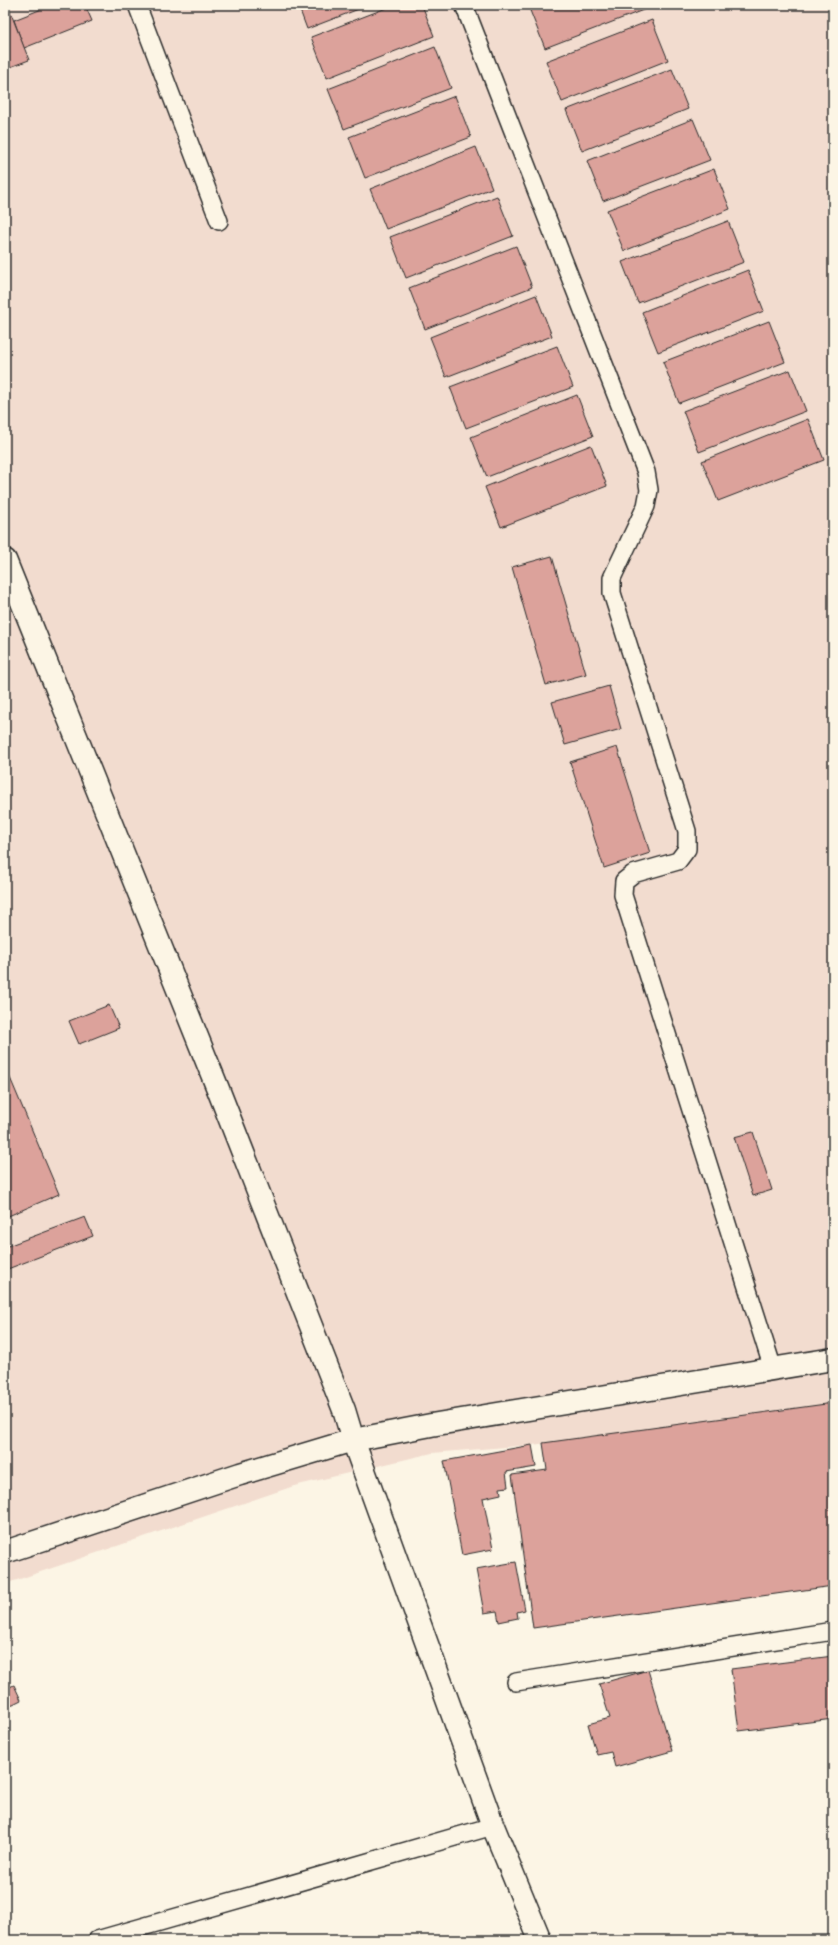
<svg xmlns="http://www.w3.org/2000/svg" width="838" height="1945" font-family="Kalam,sans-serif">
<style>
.built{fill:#f2dccf}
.building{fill:#dca29b;stroke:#2b2b2b}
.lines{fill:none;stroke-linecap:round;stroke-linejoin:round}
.service-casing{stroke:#2b2b2b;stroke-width:20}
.minor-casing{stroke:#2b2b2b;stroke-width:25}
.service{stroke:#fcf5e5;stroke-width:17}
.minor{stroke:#fcf5e5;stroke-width:22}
</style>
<rect width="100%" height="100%" fill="#fcf5e5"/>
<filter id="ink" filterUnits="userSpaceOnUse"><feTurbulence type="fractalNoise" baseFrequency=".025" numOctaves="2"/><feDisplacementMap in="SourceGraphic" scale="8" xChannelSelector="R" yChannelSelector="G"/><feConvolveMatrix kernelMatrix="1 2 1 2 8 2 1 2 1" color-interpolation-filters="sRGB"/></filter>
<g filter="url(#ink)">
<!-- built -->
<path class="built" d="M 5,5 L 833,5 L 833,1406 L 532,1445 L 432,1453 L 294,1486 L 5,1584 Z"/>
<!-- building -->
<g class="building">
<path d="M 52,5 L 85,5 L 92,21 L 24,48 L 14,20 Z"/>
<path d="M 298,5 L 369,5 L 307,29 Z"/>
<path d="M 394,5 L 422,5 L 434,36 L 327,78 L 311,37 Z"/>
<path d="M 535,5 L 650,5 L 651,7 L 545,48 L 529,8 Z"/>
<path d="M 10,11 L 29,60 L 5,69 L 5,13 Z"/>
<path d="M 652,20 L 668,60 L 562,102 L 546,61 Z"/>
<path d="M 435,47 L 451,88 L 344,129 L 328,89 Z"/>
<path d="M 672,69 L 688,109 L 582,151 L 566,110 Z"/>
<path d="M 455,96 L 471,137 L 365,178 L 349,137 Z"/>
<path d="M 693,119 L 710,160 L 603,201 L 587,161 Z"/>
<path d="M 476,147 L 492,188 L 386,229 L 370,189 Z"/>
<path d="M 714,169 L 730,209 L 624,251 L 607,210 Z"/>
<path d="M 497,196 L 513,236 L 406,278 L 390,237 Z"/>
<path d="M 728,221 L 744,262 L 638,303 L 622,262 Z"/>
<path d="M 516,246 L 532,287 L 425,329 L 409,288 Z"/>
<path d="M 748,270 L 764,311 L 658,352 L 642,312 Z"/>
<path d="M 536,295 L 552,336 L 446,377 L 430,337 Z"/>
<path d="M 769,321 L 785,362 L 679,403 L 663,362 Z"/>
<path d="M 557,346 L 573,387 L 466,428 L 450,387 Z"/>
<path d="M 790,370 L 806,411 L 699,452 L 683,411 Z"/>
<path d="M 577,395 L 593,436 L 487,477 L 471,437 Z"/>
<path d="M 808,419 L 824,460 L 718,501 L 702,461 Z"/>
<path d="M 591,445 L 607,486 L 501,527 L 485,487 Z"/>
<path d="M 552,556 L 586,674 L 546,685 L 512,567 Z"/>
<path d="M 609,686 L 621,729 L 565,745 L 552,702 Z"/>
<path d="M 617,747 L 650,853 L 604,868 L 570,762 Z"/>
<path d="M 109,1005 L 119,1028 L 79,1044 L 69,1021 Z"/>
<path d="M 5,1066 L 59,1194 L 6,1217 L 5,1215 Z"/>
<path d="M 753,1132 L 772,1190 L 753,1196 L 734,1137 Z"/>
<path d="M 85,1217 L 93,1236 L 5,1270 L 5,1247 Z"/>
<path d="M 833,1403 L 833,1586 L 533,1628 L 512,1475 L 547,1470 L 543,1443 Z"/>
<path d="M 532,1445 L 536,1467 L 506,1472 L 508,1487 L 500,1488 L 501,1494 L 483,1498 L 493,1549 L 462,1555 L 444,1461 Z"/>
<path d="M 516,1562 L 525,1610 L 517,1612 L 518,1618 L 499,1622 L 497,1611 L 484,1613 L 476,1569 Z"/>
<path d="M 833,1656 L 833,1719 L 739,1731 L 731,1669 Z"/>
<path d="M 648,1670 L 672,1751 L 615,1767 L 611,1752 L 597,1755 L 588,1724 L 610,1718 L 599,1684 Z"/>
<path d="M 14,1685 L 21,1700 L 5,1708 L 5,1689 Z"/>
</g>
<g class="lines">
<defs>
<g id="service">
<path d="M 137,5 L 219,221"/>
<path d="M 464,5 L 646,472 L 649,490 L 646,506 L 612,578 L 612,593 L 687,831 L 687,849 L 678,861 L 633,874 L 624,881 L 623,895 L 773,1369"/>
<path d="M 516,1682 L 833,1631"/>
<path d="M 97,1940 L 493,1826"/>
</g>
<g id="minor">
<path d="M 5,560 L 218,1089 L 344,1410 L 353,1440 L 493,1826 L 540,1940"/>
<path d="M 5,1552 L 240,1474 L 353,1440 L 431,1425 L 833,1359"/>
</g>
</defs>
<!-- service casing -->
<use href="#service" class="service-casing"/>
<!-- minor casing -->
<use href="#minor" class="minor-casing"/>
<!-- service -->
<use href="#service" class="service"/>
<!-- minor -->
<use href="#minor" class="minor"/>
</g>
</g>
<!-- margin -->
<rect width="838" height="1945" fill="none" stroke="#fcf5e5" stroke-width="20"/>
<rect x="10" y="10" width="818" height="1925" fill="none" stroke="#2b2b2b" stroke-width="1.5" filter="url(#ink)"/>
</svg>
